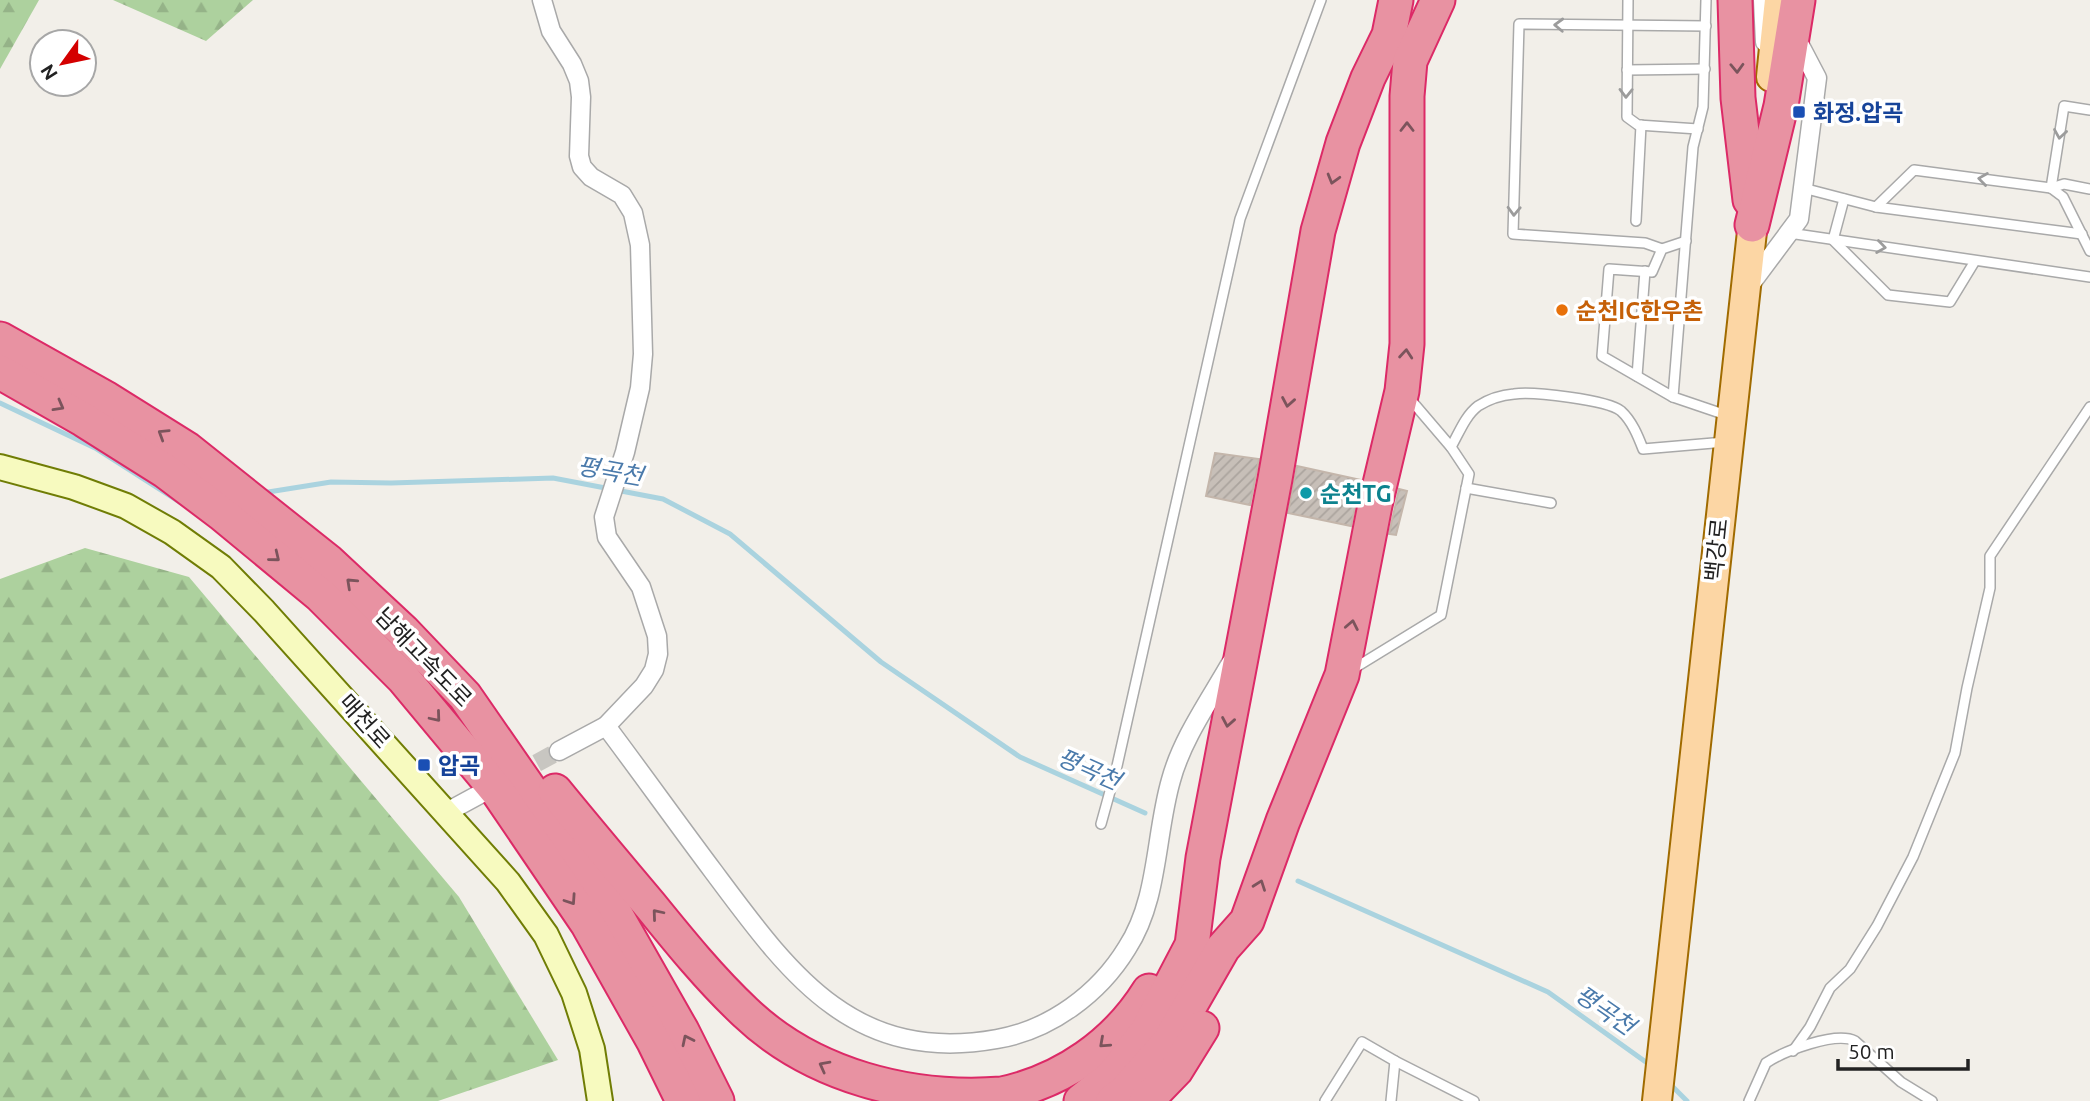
<svg xmlns="http://www.w3.org/2000/svg" width="2090" height="1101" font-family="Ubuntu,'Noto Sans KR',sans-serif">
<style>
.forest{fill:url(#forest-firs)}
.lines{fill:none;stroke-linecap:round;stroke-linejoin:round}
.stream{stroke:#aad3df;stroke-width:5}
.building{fill:url(#building-hatch);stroke:#c4b6ab;stroke-width:2}
.street-tunnel{stroke:#c8c6c1;stroke-width:18;stroke-dasharray:18 9;stroke-linecap:butt}
.lane-casing{stroke:#a9a9a9;stroke-width:12}
.street-casing{stroke:#a9a9a9;stroke-width:21}
.secondary-casing{stroke:#707d05;stroke-width:28}
.primary-casing{stroke:#a06b00;stroke-width:32}
.highway-casing{stroke:#dc2a67;stroke-width:37}
.lane{stroke:#fff;stroke-width:9}
.street{stroke:#fff;stroke-width:18}
.secondary{stroke:#f7fabf;stroke-width:24}
.primary{stroke:#fcd6a4;stroke-width:28}
.highway{stroke:#e892a2;stroke-width:33}
.oneway{stroke:#9c9c9c}
.oneway2{stroke:#7b545c}
.transit-dot{fill:#1a4fb4;stroke:#fff;stroke-width:2.5}
.food-dot{fill:#e8710a;stroke:#fff;stroke-width:2.5}
.culture-dot{fill:#0f9aa8;stroke:#fff;stroke-width:2.5}
.labels{text-anchor:middle;dominant-baseline:central;stroke-width:7;stroke-linejoin:round;paint-order:stroke}
.transit-label{font-size:23px;font-weight:bold;fill:#164399;stroke:#fff;text-anchor:start}
.food-label{font-size:23px;font-weight:bold;fill:#c56008;stroke:#fff;text-anchor:start}
.culture-label{font-size:23px;font-weight:bold;fill:#0d838f;stroke:#fff;text-anchor:start}
.street-label{font-size:23px;fill:#222;stroke:#fff}
.water-label{font-size:24px;font-style:italic;fill:#4a7aab;stroke:#fff}
</style>
<defs>
<pattern id="forest-firs" width="22" height="20" patternUnits="userSpaceOnUse" patternTransform="scale(1.75)"><rect width="22" height="20" fill="#add19e"/><path d="M5 1l3.5 6h-7zM16 11l3.5 6h-7z" fill="#95b388"/></pattern>
<pattern id="building-hatch" width="6" height="6" patternUnits="userSpaceOnUse" patternTransform="scale(1.75)"><rect width="6" height="6" fill="#c7bfb8"/><path d="M-1 1l2-2M0 6l6-6M5 7l2-2" fill="none" stroke="#aba49e"/></pattern>
</defs>
<rect width="100%" height="100%" fill="#f2efe9"/>
<!-- forest -->
<g class="forest">
<path d="M 0,0 L 39,0 L 0,69 Z"/>
<path d="M 113,0 L 253,0 L 206,41 Z"/>
<path d="M 85,548 L 189,577 L 459,897 L 558,1060 L 438,1101 L 0,1101 L 0,579 Z"/>
</g>
<g class="lines">
<!-- stream -->
<g class="stream">
<path d="M 0,403 L 95,448 L 181,503"/>
<path d="M 262,493 L 331,482 L 391,483 L 553,478 L 663,499 L 730,534 L 881,662 L 1020,757 L 1145,813"/>
<path d="M 1298,881 L 1548,992 L 1650,1065"/>
<path d="M 1670,1084 L 1687,1101"/>
</g>
</g>
<!-- building -->
<g class="building">
<path d="M 1215,453 L 1259,459 L 1250,505 L 1206,496 Z"/>
<path d="M 1297,466 L 1361,480 L 1351,526 L 1288,513 Z"/>
<path d="M 1399,489 L 1407,491 L 1396,535 L 1389,534 Z"/>
</g>
<g class="lines">
<!-- street-tunnel -->
<path class="street-tunnel" d="M 513,776 L 559,751"/>
<defs>
<g id="lane">
<path d="M 1628,0 L 1627,117 L 1638,125 L 1698,129"/>
<path d="M 1706,0 L 1703,107 L 1693,147 L 1673,397 L 1729,416"/>
<path d="M 1627,70 L 1705,69"/>
<path d="M 1803,188 L 1876,207 L 1914,170 L 2051,188 L 2064,184 L 2090,189"/>
<path d="M 2051,188 L 2064,106 L 2090,110"/>
<path d="M 2051,188 L 2063,197 L 2090,251"/>
<path d="M 1844,199 L 1833,240 L 1888,295 L 1950,302 L 1975,261"/>
<path d="M 1876,207 L 2082,234"/>
<path d="M 1636,221 L 1641,125"/>
<path d="M 1789,233 L 2090,277"/>
<path d="M 1662,249 L 1645,243 L 1513,234 L 1519,24 L 1706,26"/>
<path d="M 1637,376 L 1645,271"/>
<path d="M 1673,397 L 1602,356 L 1609,269 L 1652,272 L 1662,249 L 1686,241"/>
<path d="M 1451,447 C 1459,433 1465,416 1478,406 C 1489,399 1502,395 1514,394 C 1532,391 1608,400 1621,411 C 1632,421 1638,436 1643,449 L 1725,442"/>
<path d="M 1466,488 L 1551,503"/>
<path d="M 1353,669 L 1441,615 L 1469,474 L 1451,447 L 1410,399"/>
<path d="M 1101,824 L 1117,766 L 1240,219 L 1321,0"/>
<path d="M 1793,1051 L 1810,1027 L 1830,988 L 1850,969 L 1877,926 L 1913,857 L 1955,753 L 1967,688 L 1990,588 L 1990,556 L 2090,407"/>
<path d="M 1325,1101 L 1362,1042 L 1395,1061"/>
<path d="M 1391,1101 L 1395,1061 L 1474,1101"/>
<path d="M 1749,1101 L 1766,1063 C 1784,1051 1836,1031 1855,1041 L 1901,1082 L 1932,1101"/>
</g>
<g id="street">
<path d="M 542,0 L 551,31 L 572,64 L 579,81 L 581,97 L 579,156 L 582,167 L 591,177 L 622,195 L 633,213 L 640,245 L 643,354 L 640,388 L 625,452 L 604,517 L 607,537 L 641,587 L 657,636 L 658,654 L 654,670 L 644,686 L 606,726 L 559,751"/>
<path d="M 1763,0 L 1765,42"/>
<path d="M 1749,286 L 1799,219 L 1817,78 L 1795,36"/>
<path d="M 606,726 C 642,774 677,823 713,871 C 789,973 853,1065 997,1039 C 1050,1030 1099,994 1127,948 C 1159,899 1155,835 1171,780 C 1182,739 1210,700 1231,663"/>
<path d="M 447,812 L 482,793"/>
</g>
<path id="secondary" d="M 0,467 L 74,487 L 126,506 L 172,532 L 221,567 L 264,611 L 508,882 L 546,935 L 574,993 L 592,1049 L 600,1101"/>
<g id="primary">
<path d="M 1771,77 L 1779,0"/>
<path d="M 1657,1101 L 1755,204"/>
</g>
<g id="highway">
<path d="M 1735,0 L 1738,98 L 1750,200"/>
<path d="M 1752,225 L 1781,106 L 1798,0"/>
<path d="M 0,339 L 107,399 L 187,449 L 329,562 L 403,631 L 465,696 L 612,908 L 682,1031 L 717,1101"/>
<path d="M 0,372 L 84,420 L 165,471 L 222,514 L 320,595 L 403,678 L 498,792 L 587,923 L 654,1042 L 683,1101"/>
<path d="M 555,791 C 586,829 618,867 650,905 C 680,942 710,979 745,1012 C 812,1076 910,1101 1002,1094 C 1063,1081 1116,1044 1149,991"/>
<path d="M 1081,1101 L 1113,1076 L 1147,1031 L 1192,945 L 1203,858 L 1275,479 L 1318,231 L 1343,143 L 1368,78 L 1389,35 L 1396,0"/>
<path d="M 1113,1101 L 1124,1093 L 1169,1042 L 1223,948 L 1247,921 L 1283,821 L 1342,675 L 1375,505 L 1402,391 L 1407,344 L 1407,96 L 1410,61 L 1438,0"/>
<path d="M 1146,1101 L 1176,1070 L 1202,1028"/>
</g>
</defs>
<!-- lane casing -->
<use href="#lane" class="lane-casing"/>
<!-- street casing -->
<use href="#street" class="street-casing"/>
<!-- secondary casing -->
<use href="#secondary" class="secondary-casing"/>
<!-- primary casing -->
<use href="#primary" class="primary-casing"/>
<!-- highway casing -->
<use href="#highway" class="highway-casing"/>
<!-- lane -->
<use href="#lane" class="lane"/>
<!-- street -->
<use href="#street" class="street"/>
<!-- secondary -->
<use href="#secondary" class="secondary"/>
<!-- primary -->
<use href="#primary" class="primary"/>
<!-- highway -->
<use href="#highway" class="highway"/>
</g>
<!-- one-way arrows -->
<defs><path id="oneway-chevron" d="M-2-3.5L2.5 0L-2 3.5" fill="none" stroke-width="1.6" stroke-linecap="round" stroke-linejoin="round" transform="scale(1.75)"/></defs>
<g class="oneway">
<use href="#oneway-chevron" transform="translate(1559 25) rotate(-178)"/>
<use href="#oneway-chevron" transform="translate(1626 93) rotate(91)"/>
<use href="#oneway-chevron" transform="translate(2060 134) rotate(99)"/>
<use href="#oneway-chevron" transform="translate(1983 179) rotate(-172)"/>
<use href="#oneway-chevron" transform="translate(1514 211) rotate(92)"/>
<use href="#oneway-chevron" transform="translate(1881 247) rotate(8)"/>
</g>
<g class="oneway2">
<use href="#oneway-chevron" transform="translate(1737 68) rotate(88)"/>
<use href="#oneway-chevron" transform="translate(1407 127) rotate(-90)"/>
<use href="#oneway-chevron" transform="translate(1333 179) rotate(106)"/>
<use href="#oneway-chevron" transform="translate(1406 354) rotate(-85)"/>
<use href="#oneway-chevron" transform="translate(1288 402) rotate(100)"/>
<use href="#oneway-chevron" transform="translate(59 406) rotate(29)"/>
<use href="#oneway-chevron" transform="translate(163 434) rotate(-148)"/>
<use href="#oneway-chevron" transform="translate(275 557) rotate(39)"/>
<use href="#oneway-chevron" transform="translate(351 583) rotate(-137)"/>
<use href="#oneway-chevron" transform="translate(1352 625) rotate(-79)"/>
<use href="#oneway-chevron" transform="translate(436 717) rotate(50)"/>
<use href="#oneway-chevron" transform="translate(1228 722) rotate(100)"/>
<use href="#oneway-chevron" transform="translate(1260 885) rotate(-70)"/>
<use href="#oneway-chevron" transform="translate(571 900) rotate(56)"/>
<use href="#oneway-chevron" transform="translate(657 914) rotate(-130)"/>
<use href="#oneway-chevron" transform="translate(687 1040) rotate(-116)"/>
<use href="#oneway-chevron" transform="translate(1104 1043) rotate(138)"/>
<use href="#oneway-chevron" transform="translate(824 1066) rotate(-152)"/>
</g>
<!-- markers -->
<g class="transit-dot">
<rect x="1792" y="105" width="14" height="14" rx="3.5"/>
<rect x="417" y="758" width="14" height="14" rx="3.5"/>
</g>
<circle class="food-dot" cx="1562" cy="310" r="7"/>
<circle class="culture-dot" cx="1306" cy="493" r="7"/>
<g class="labels">
<!-- transit labels -->
<g class="transit-label">
<text x="1813" y="112">화정.압곡</text>
<text x="438" y="765">압곡</text>
</g>
<!-- food labels -->
<g class="food-label">
<text x="1576" y="310">순천IC한우촌</text>
</g>
<!-- culture labels -->
<g class="culture-label">
<text x="1320" y="493">순천TG</text>
</g>
<!-- street labels -->
<g class="street-label">
<text transform="translate(1716 550) rotate(-84)">백강로</text>
<text transform="translate(424 657) rotate(46)">남해고속도로</text>
<text transform="translate(365 721) rotate(48)">매천로</text>
</g>
<!-- water labels -->
<g class="water-label">
<text transform="translate(610 471) rotate(10)">평곡천</text>
<text transform="translate(1089 769) rotate(24)">평곡천</text>
<text transform="translate(1605 1010) rotate(35)">평곡천</text>
</g>
</g>
<!-- north arrow -->
<g transform="translate(63 63) rotate(237)"><circle r="33" fill="#ffffff" stroke="#a7a7a7" stroke-width="2"/>
<path d="M0-5L12 26L0 18L-12 26Z" fill="#d40000"/>
<text y="-10" font-size="19" font-weight="bold" text-anchor="middle" fill="#222222">N</text>
</g>
<!-- scale -->
<path d="M1838 1059v10h130v-10" fill="none" stroke="#222222" stroke-width="3.5"/>
<text x="1848" y="1059" font-size="21" fill="#222222" stroke="#ffffff" stroke-width="5" paint-order="stroke">50 m</text>
</svg>
